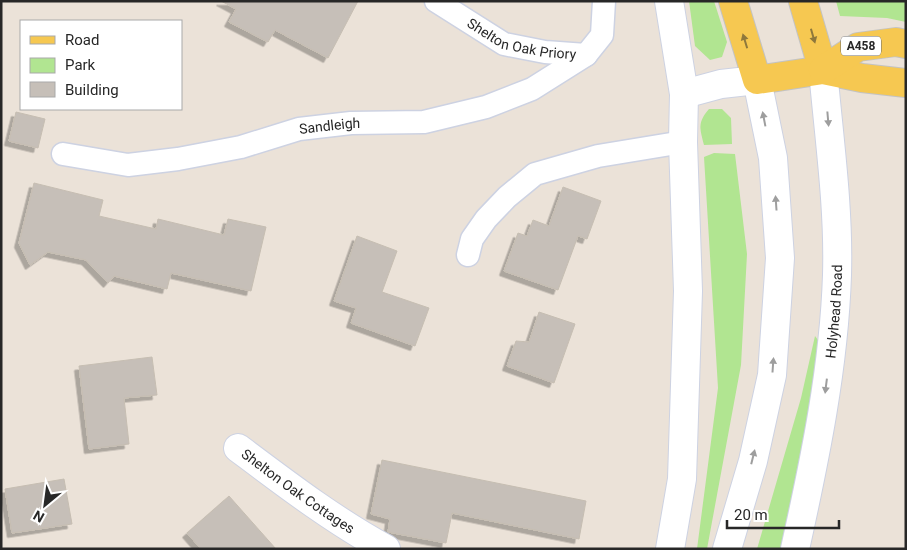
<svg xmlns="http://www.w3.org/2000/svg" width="907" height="550" font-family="Roboto,sans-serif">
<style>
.green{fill:#b1e591}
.building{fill:#c6bfb8;stroke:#c6beb2;filter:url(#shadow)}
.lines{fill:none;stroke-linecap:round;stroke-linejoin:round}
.lane-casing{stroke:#cdd2e2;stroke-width:25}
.street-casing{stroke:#cdd2e2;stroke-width:30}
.secondary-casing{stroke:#cdd2e2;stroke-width:30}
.primary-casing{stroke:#c3c3c3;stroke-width:30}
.lane{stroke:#fff;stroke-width:22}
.street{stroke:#fff;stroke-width:28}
.secondary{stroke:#fff;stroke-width:28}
.primary{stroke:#f6c851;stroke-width:28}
.oneway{fill:#8e783c}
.oneway2{fill:#9e9e9e}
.labels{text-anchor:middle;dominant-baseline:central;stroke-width:4;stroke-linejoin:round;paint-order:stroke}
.shield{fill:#fff;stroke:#686868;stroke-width:1}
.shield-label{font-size:12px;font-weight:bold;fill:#272727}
.street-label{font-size:14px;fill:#272727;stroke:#fff}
</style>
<defs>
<filter id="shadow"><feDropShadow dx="-4.5" dy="4.5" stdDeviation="0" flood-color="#0004"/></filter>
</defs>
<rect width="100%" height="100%" fill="#ebe2d8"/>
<!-- green -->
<g class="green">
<path d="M 689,1 L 714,1 L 727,42 L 722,57 L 710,60 L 695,46 Z"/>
<path d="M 836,1 L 906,1 L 906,22 L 887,18 L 840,16 Z"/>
<path d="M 709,109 L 722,109 L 731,118 L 732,144 L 704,145 C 700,128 697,123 709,109 Z"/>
<path d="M 714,153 L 735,154 L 747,254 L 741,365 L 707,549 L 697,549 L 718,388 L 704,157 Z"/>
<path d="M 815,336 L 821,344 L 807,437 L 785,535 L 781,549 L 757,549 L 801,398 Z"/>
</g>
<!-- building -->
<g class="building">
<path d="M 221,1 L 358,1 L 328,58 L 275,30 L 268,42 L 229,22 L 236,9 Z"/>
<path d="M 16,112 L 45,119 L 38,148 L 9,141 Z"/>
<path d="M 34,183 L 103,200 L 99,216 L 156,229 L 158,219 L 224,235 L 228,219 L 266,227 L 251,291 L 171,273 L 167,289 L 114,276 L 108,283 L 86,260 L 48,252 L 30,265 L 19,243 Z"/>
<path d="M 563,187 L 601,201 L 587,239 L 578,236 L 558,290 L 504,271 L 518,233 L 527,236 L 533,220 L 549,226 Z"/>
<path d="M 357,236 L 397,251 L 382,292 L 429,308 L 415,346 L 351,323 L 356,308 L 334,301 Z"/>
<path d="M 539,312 L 575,324 L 554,383 L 507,366 L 516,341 L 529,342 Z"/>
<path d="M 152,357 L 157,395 L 124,398 L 129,444 L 89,449 L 79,366 Z"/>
<path d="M 382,460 L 586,501 L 579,539 L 452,513 L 446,543 L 388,532 L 390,519 L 371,514 Z"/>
<path d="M 64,479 L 72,524 L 12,533 L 5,489 Z"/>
<path d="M 229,496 L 276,549 L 201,549 L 187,533 Z"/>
</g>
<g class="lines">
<defs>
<g id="lane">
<path id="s1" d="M 436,1 L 504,44 L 545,52 L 586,55"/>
<path id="s2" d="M 63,154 L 128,165 L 178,159 L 241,147 L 299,129 L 351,123 L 424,122 L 486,107 L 532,89 L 586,55 L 602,35 L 604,1"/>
<path d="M 468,255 L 472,239 L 486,219 L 507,197 L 535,174 L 598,156 L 683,142"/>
</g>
<g id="street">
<path d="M 669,1 L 684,94 L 683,142 L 688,291 L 682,479 L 670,549"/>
<path d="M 684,94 L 721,84 L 757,80"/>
<path id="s3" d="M 238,448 C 286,484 333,520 386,549"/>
</g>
<g id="secondary">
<path d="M 727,549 L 753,461 L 772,375 L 780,258 L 773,158 L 757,80"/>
<path id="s4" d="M 795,549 C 815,459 834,367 837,275 C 839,207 829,138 823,70"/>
</g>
<g id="primary">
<path d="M 733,1 L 757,80 L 823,70 L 862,78 L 906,83"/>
<path d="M 803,1 L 823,70"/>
<path d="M 823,70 L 858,47 L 896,42 L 906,44"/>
</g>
</defs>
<!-- lane casing -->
<use href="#lane" class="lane-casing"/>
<!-- street casing -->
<use href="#street" class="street-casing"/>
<!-- secondary casing -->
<use href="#secondary" class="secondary-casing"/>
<!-- primary casing -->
<use href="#primary" class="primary-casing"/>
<!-- lane -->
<use href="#lane" class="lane"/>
<!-- street -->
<use href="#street" class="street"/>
<!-- secondary -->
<use href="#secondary" class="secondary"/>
<!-- primary -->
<use href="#primary" class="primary"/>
</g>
<!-- one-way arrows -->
<defs><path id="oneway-solid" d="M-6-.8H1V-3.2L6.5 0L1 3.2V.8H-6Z" transform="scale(1.25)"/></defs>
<g class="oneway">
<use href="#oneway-solid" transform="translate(813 36) rotate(74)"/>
<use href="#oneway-solid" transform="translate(745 41) rotate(-107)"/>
</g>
<g class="oneway2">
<use href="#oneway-solid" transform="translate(764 119) rotate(-101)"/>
<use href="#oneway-solid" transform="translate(828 119) rotate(85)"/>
<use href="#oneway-solid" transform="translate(776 203) rotate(-94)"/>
<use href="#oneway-solid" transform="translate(773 365) rotate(-86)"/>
<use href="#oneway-solid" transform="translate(826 386) rotate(97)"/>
<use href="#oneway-solid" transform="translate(753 457) rotate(-76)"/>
</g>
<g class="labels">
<!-- shield labels -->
<rect class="shield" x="841" y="36.5" width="40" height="19" rx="4"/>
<g class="shield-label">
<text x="861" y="46">A458</text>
</g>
<!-- street labels -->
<g class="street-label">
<text stroke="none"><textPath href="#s1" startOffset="96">Shelton Oak Priory</textPath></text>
<text stroke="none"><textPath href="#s2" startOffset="272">Sandleigh</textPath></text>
<text stroke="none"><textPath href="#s4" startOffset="241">Holyhead Road</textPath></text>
<text stroke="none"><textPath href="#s3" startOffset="74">Shelton Oak Cottages</textPath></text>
</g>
</g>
<!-- border -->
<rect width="907" height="550" fill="none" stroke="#272727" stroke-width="5"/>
<!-- legend -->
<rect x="20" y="20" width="162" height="90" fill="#ffffff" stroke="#a9a9a9"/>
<rect x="30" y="36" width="25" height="8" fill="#f6c851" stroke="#a9a9a9"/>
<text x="65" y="45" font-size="15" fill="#272727">Road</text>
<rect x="30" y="58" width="25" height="15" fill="#b1e591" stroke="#a9a9a9"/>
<text x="65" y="70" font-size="15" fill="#272727">Park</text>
<rect x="30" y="82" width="25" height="15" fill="#c6bfb8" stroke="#a9a9a9"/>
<text x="65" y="95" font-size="15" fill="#272727">Building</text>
<!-- north arrow -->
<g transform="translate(45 505) rotate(209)" stroke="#ffffff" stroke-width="4" paint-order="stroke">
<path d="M0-4L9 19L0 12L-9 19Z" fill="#272727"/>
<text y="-8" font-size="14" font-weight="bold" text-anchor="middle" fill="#272727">N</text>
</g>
<!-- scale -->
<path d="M727 520v8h112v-8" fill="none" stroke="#272727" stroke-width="2.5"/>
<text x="734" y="520" font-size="15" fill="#272727" stroke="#ffffff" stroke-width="4" paint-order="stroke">20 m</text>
</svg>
